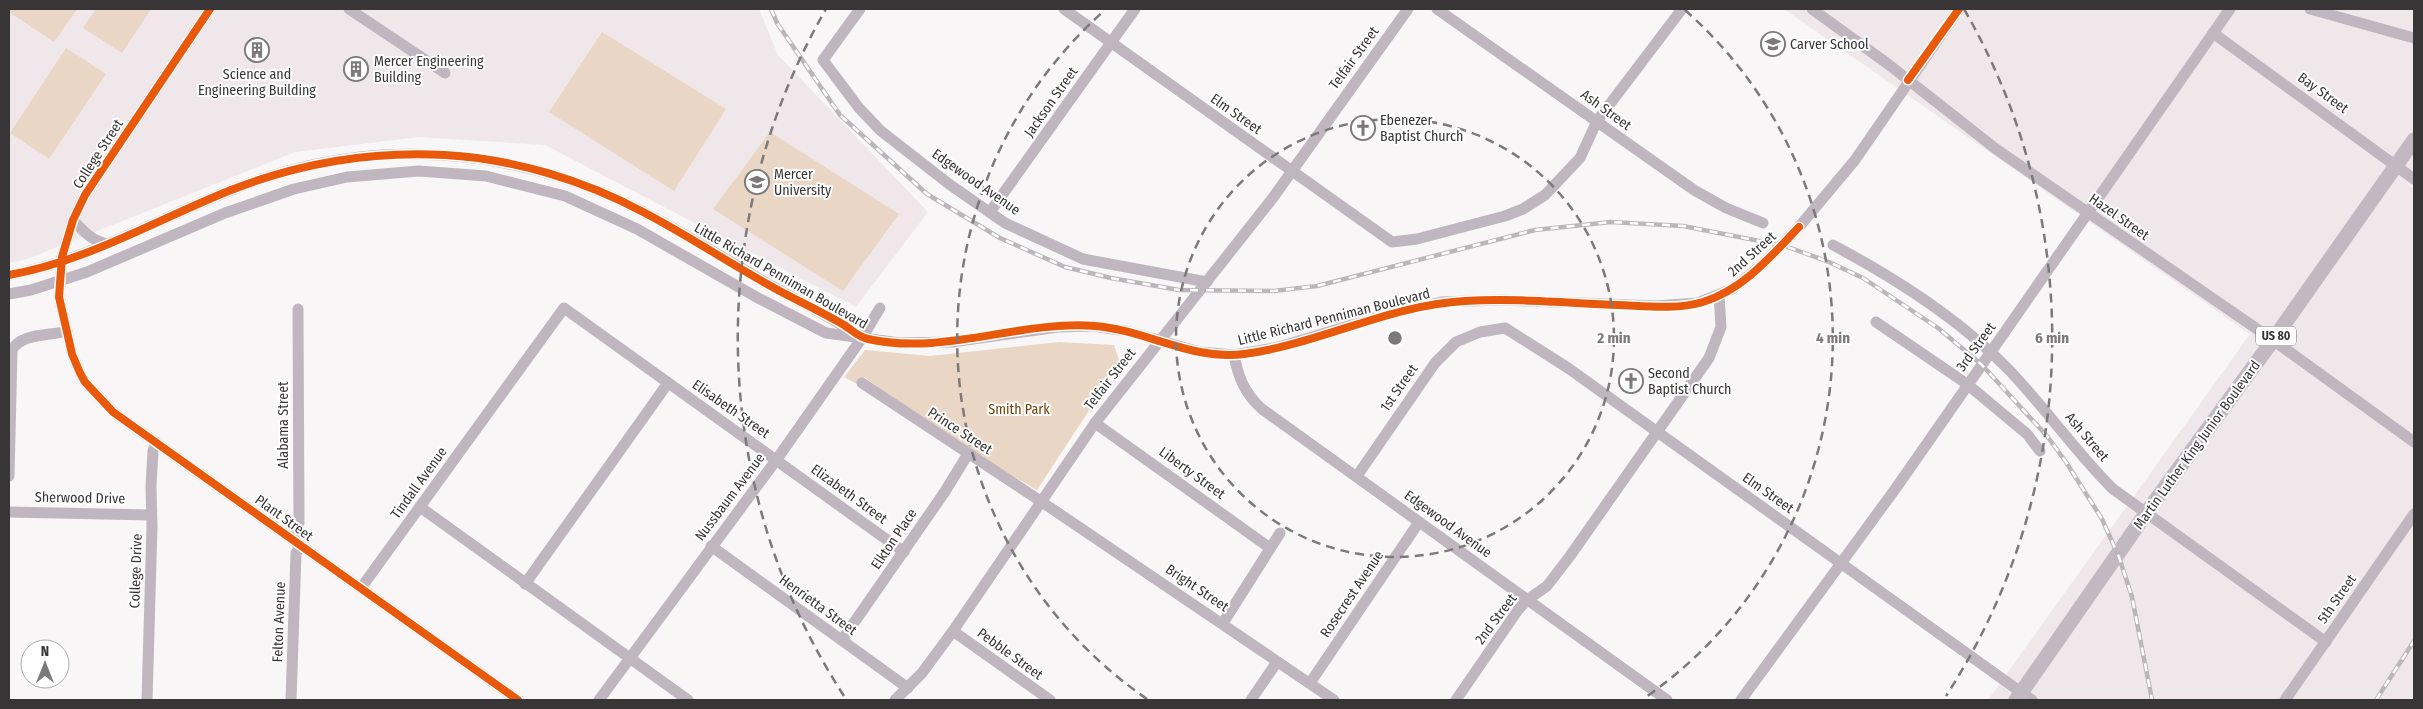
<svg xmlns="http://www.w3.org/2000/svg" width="2423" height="709" font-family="'Fira Sans Condensed',sans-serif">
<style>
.built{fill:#efe7ea}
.green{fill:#ead6c4}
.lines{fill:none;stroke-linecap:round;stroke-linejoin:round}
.minor{stroke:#c0b6c0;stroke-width:11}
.major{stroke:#c2b8c1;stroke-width:15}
.rail-casing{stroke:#bcb6bb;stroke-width:4.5}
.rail{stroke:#fff;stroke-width:2.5;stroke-dasharray:8;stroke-linecap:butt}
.minor-bridge{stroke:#c0b6c0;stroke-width:11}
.cycleway-casing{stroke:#fff;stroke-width:11}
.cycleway{stroke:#e8590c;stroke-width:8}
.ring{fill:none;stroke:#7b797a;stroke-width:2.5;stroke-dasharray:9 6}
.labels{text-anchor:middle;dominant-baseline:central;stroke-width:4;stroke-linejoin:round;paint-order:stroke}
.shield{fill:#fff;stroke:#737272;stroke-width:1}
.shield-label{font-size:12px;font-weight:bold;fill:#373536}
.poi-label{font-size:14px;fill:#373536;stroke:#fff;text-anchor:start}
.street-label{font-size:14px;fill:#373536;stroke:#fff}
.park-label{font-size:14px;fill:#714308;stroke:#fff}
.centre{fill:#7b797a;stroke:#fff;stroke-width:2.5}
.ring-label{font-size:15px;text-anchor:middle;font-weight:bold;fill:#7b797a;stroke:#fff;stroke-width:4;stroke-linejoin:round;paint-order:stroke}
</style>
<rect width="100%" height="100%" fill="#f9f6f7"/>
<!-- built -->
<g class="built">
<path d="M 9,9 L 759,9 L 778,55 L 928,212 L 856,307 L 545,145 L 419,137 L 295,152 L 27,259 L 9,263 Z"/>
<path d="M 1784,9 L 2414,9 L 2414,187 L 2405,182 L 2414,189 L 2414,700 L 1988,700 L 2250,334 Z"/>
</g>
<!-- green -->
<g class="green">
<path d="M 9,9 L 77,9 L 54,42 L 9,12 Z"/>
<path d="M 96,9 L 151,9 L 122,53 L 83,28 Z"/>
<path d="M 602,32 L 726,109 L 674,191 L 549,112 Z"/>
<path d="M 66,48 L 106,74 L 49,159 L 10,133 Z"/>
<path d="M 770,132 L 899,214 L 843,291 L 713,209 Z"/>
<path d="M 1059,342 L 1114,345 L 1120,363 L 1037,490 L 960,445 L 864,377 L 859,385 L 844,377 L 865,350 L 930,356 Z"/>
</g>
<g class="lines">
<!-- minor -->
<g class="minor">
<path d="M 210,9 L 85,195 L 73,220 L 62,257 L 59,297 L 72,354 L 80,373 L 85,382 L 113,412 L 518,700"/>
<path d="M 349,9 L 445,73"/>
<path d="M 860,9 L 823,60 L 859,108 L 881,131 L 949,184 L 1005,223 L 1083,259 L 1207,282"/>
<path d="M 1064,9 L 1392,242 L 1417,239 L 1505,216 L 1523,209 L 1545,195 L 1580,158 L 1597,121 L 1682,9"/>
<path d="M 1437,9 L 1694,190 L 1726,208 L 1763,223"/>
<path d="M 1812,9 L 1888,64 L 1996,149 L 2273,340 L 2414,442"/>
<path d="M 2310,9 L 2414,38"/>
<path d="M 2213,33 L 2414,179"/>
<path d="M 990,212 L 1135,9"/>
<path d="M 73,220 C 84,232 92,241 108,244"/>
<path d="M 1799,227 L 1855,160 L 1959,9"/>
<path d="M 1833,245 C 1897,279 1960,319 2010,371 C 2046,409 2076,452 2113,489 L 2326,642"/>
<path d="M 9,275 C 102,258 181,204 271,176 C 381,141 502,149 608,195 C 658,217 705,247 753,275 C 788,297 827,313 860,337"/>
<path d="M 9,294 L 31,290 L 87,272 L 225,213 L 294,189 L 347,177 L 419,171 L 486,176 L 565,196 L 637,229 L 758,298 L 826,333 L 900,343 L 952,342 L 1058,327 L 1093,326 L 1126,331 L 1200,352 L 1234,355 L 1279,347 L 1388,314 L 1441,302 L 1502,300 L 1656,306 L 1697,303 L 1732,289 L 1763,264"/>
<path d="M 1876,322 L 1967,384 L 2027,434 L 2040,451"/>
<path d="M 1234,355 C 1238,377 1245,394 1262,409 L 1667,700"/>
<path d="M 862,383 L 1042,502 L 1334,700"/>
<path d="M 1095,423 L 1270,548"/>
<path d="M 9,476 L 12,350 C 21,333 50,336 67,331"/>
<path d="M 1357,476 L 1435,363 L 1456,342 L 1480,332 L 1505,328 L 1568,368 L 2032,700"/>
<path d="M 420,507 L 688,700"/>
<path d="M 9,512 L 151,515"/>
<path d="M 294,540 L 299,523 L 298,309"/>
<path d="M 711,546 L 908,688"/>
<path d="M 525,584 L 668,383"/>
<path d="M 361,588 L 564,308 L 904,552"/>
<path d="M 1223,623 L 1280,533"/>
<path d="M 953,631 L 1050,700"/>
<path d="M 842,640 L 944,493 L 968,454"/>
<path d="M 1310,683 L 1419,522"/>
<path d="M 147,700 L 152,526 L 151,486 L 153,451 L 156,442"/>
<path d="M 291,700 L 296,553 L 301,545"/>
<path d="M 599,700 L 777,459 L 862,338 L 880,308"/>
<path d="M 895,700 L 922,673 L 953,631 L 1095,423 L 1272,199 L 1408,9"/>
<path d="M 1251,700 L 1277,662"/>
<path d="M 1456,700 L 1518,610 L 1527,600 L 1547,586 L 1570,556 L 1709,358 L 1721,327 L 1719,295"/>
<path d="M 1741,700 L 1896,488 L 2230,9"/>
<path d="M 2285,700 L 2414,514"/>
</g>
<!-- major -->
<path class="major" d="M 2016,700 L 2147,512 L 2273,340 L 2414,140"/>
<defs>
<g id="rail">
<path d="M 771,9 L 777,23 L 840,115 L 927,194 L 1000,238 L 1065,267 L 1111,278 L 1179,290 L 1274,291 L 1317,286 L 1535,230 L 1611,222 L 1683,226 L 1785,246 L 1829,262 L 1863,278 L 1938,328 L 1982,365 L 2047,436 L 2066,462 L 2102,519 L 2119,557 L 2132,597 L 2152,700"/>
<path d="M 2376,700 L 2414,641"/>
</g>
</defs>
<!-- rail casing -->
<use href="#rail" class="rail-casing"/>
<!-- rail -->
<use href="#rail" class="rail"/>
<!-- minor-bridge -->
<path class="minor-bridge" d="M 1763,264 L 1799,227"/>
<defs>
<g id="cycleway">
<path d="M 210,9 L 85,195 L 73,220 L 62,257 L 59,297 L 72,354 L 80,373 L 85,382 L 113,412 L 518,700"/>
<path d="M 1908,80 L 1959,9"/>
<path d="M 9,275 C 88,261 156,220 231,190 C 300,163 371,151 445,155 C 514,159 584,180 645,213 C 689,236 732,265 776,289 C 798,301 822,312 844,325 C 852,330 858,337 868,339 C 944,356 1020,320 1095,326 C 1146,330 1192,361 1244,354 C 1320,344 1388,305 1465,301 C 1516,298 1567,303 1618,305 C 1645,306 1676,310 1703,302 C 1744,289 1771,256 1799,227"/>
</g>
</defs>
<!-- cycleway casing -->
<use href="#cycleway" class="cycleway-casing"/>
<!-- cycleway -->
<use href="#cycleway" class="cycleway"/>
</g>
<!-- distance rings -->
<g class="ring">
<circle cx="1395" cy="338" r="219"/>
<path d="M1147 699A438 438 0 0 1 1105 10M1685 10A438 438 0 0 1 1643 699"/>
<path d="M844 696A657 657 0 0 1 826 9M1964 9A657 657 0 0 1 1946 696"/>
</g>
<!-- icons -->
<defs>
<symbol id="school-ring" viewBox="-11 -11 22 22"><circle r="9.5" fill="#fff" stroke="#7b797a" stroke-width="1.5"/><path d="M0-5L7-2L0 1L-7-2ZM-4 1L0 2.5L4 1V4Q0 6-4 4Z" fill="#7b797a"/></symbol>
<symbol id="building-ring" viewBox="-11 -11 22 22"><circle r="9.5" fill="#fff" stroke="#7b797a" stroke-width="1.5"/><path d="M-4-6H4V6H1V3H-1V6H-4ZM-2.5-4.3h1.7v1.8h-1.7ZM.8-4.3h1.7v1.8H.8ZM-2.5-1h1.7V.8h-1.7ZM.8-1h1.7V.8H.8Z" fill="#7b797a"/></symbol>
<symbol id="church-ring" viewBox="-11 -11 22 22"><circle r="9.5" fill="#fff" stroke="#7b797a" stroke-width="1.5"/><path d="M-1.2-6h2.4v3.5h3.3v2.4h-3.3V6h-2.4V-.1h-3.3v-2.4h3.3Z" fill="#7b797a"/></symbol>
<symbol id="university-ring" viewBox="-11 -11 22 22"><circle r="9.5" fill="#fff" stroke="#7b797a" stroke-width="1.5"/><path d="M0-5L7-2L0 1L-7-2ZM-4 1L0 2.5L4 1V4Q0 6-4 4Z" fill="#7b797a"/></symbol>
</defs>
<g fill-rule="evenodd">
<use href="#school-ring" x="1759" y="30" width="28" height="28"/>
<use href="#building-ring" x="243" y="36" width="28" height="28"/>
<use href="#building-ring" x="342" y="55" width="28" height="28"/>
<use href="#church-ring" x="1349" y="114" width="28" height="28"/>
<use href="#university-ring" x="743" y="168" width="28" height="28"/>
<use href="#church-ring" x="1617" y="367" width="28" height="28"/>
</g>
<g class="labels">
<!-- shield labels -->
<rect class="shield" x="2256" y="326.5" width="40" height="19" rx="4"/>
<g class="shield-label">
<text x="2276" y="336">US 80</text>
</g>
<!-- poi labels -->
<g class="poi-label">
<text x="1790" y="44">Carver School</text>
<text x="374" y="61">Mercer Engineering<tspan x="374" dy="16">Building</tspan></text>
<text x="257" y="74" text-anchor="middle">Science and<tspan x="257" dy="16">Engineering Building</tspan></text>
<text x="1380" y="120">Ebenezer<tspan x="1380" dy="16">Baptist Church</tspan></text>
<text x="774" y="174">Mercer<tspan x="774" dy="16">University</tspan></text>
<text x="1648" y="373">Second<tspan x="1648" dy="16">Baptist Church</tspan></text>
</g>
<!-- street labels -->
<g class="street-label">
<text transform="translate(1354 58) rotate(-54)">Telfair Street</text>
<text transform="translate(2323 93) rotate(36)">Bay Street</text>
<text transform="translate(1051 102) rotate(-55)">Jackson Street</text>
<text transform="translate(1606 110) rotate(36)">Ash Street</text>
<text transform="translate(1236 114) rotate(35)">Elm Street</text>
<text transform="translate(98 154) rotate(-57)">College Street</text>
<text transform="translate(976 182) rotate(35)">Edgewood Avenue</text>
<text transform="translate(2119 217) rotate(35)">Hazel Street</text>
<text transform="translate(1752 254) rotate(-42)">2nd Street</text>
<text transform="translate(781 276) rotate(30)">Little Richard Penniman Boulevard</text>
<text transform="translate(1334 317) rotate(-14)">Little Richard Penniman Boulevard</text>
<text transform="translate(1976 347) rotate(-54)">3rd Street</text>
<text transform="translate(1110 379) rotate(-52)">Telfair Street</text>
<text transform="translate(1399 388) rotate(-55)">1st Street</text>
<text transform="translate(731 409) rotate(35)">Elisabeth Street</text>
<text transform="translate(283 425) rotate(-90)">Alabama Street</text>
<text transform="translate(960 431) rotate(33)">Prince Street</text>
<text transform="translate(2087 437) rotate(50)">Ash Street</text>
<text transform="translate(2197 445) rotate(-54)">Martin Luther King Junior Boulevard</text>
<text transform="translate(1192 473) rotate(36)">Liberty Street</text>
<text transform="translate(419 483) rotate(-54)">Tindall Avenue</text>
<text transform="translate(1768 493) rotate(35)">Elm Street</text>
<text transform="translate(849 494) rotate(36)">Elizabeth Street</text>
<text transform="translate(730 497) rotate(-53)">Nussbaum Avenue</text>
<text transform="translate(80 498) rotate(1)">Sherwood Drive</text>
<text transform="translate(284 518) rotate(36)">Plant Street</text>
<text transform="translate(1448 524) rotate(36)">Edgewood Avenue</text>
<text transform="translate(894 539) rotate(-56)">Elkton Place</text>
<text transform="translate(136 571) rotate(-88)">College Drive</text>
<text transform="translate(1197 588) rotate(34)">Bright Street</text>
<text transform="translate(1352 594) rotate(-56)">Rosecrest Avenue</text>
<text transform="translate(2337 599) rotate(-55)">5th Street</text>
<text transform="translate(818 605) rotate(36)">Henrietta Street</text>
<text transform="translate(1496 619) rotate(-53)">2nd Street</text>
<text transform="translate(279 622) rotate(-88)">Felton Avenue</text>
<text transform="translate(1010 654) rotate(36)">Pebble Street</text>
</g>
<!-- park labels -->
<g class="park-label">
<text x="1019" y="409">Smith Park</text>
</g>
</g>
<circle cx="1395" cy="338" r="8" class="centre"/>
<g class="ring-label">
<text x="1614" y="343">2 min</text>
<text x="1833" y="343">4 min</text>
<text x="2052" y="343">6 min</text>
</g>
<!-- border -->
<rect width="2423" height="709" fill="none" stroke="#373536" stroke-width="20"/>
<!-- north arrow -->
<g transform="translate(45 664)"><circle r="24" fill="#ffffff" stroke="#afaeaf"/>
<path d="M0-4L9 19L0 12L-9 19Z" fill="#7b797a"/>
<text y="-8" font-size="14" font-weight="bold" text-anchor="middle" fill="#373536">N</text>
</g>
</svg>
